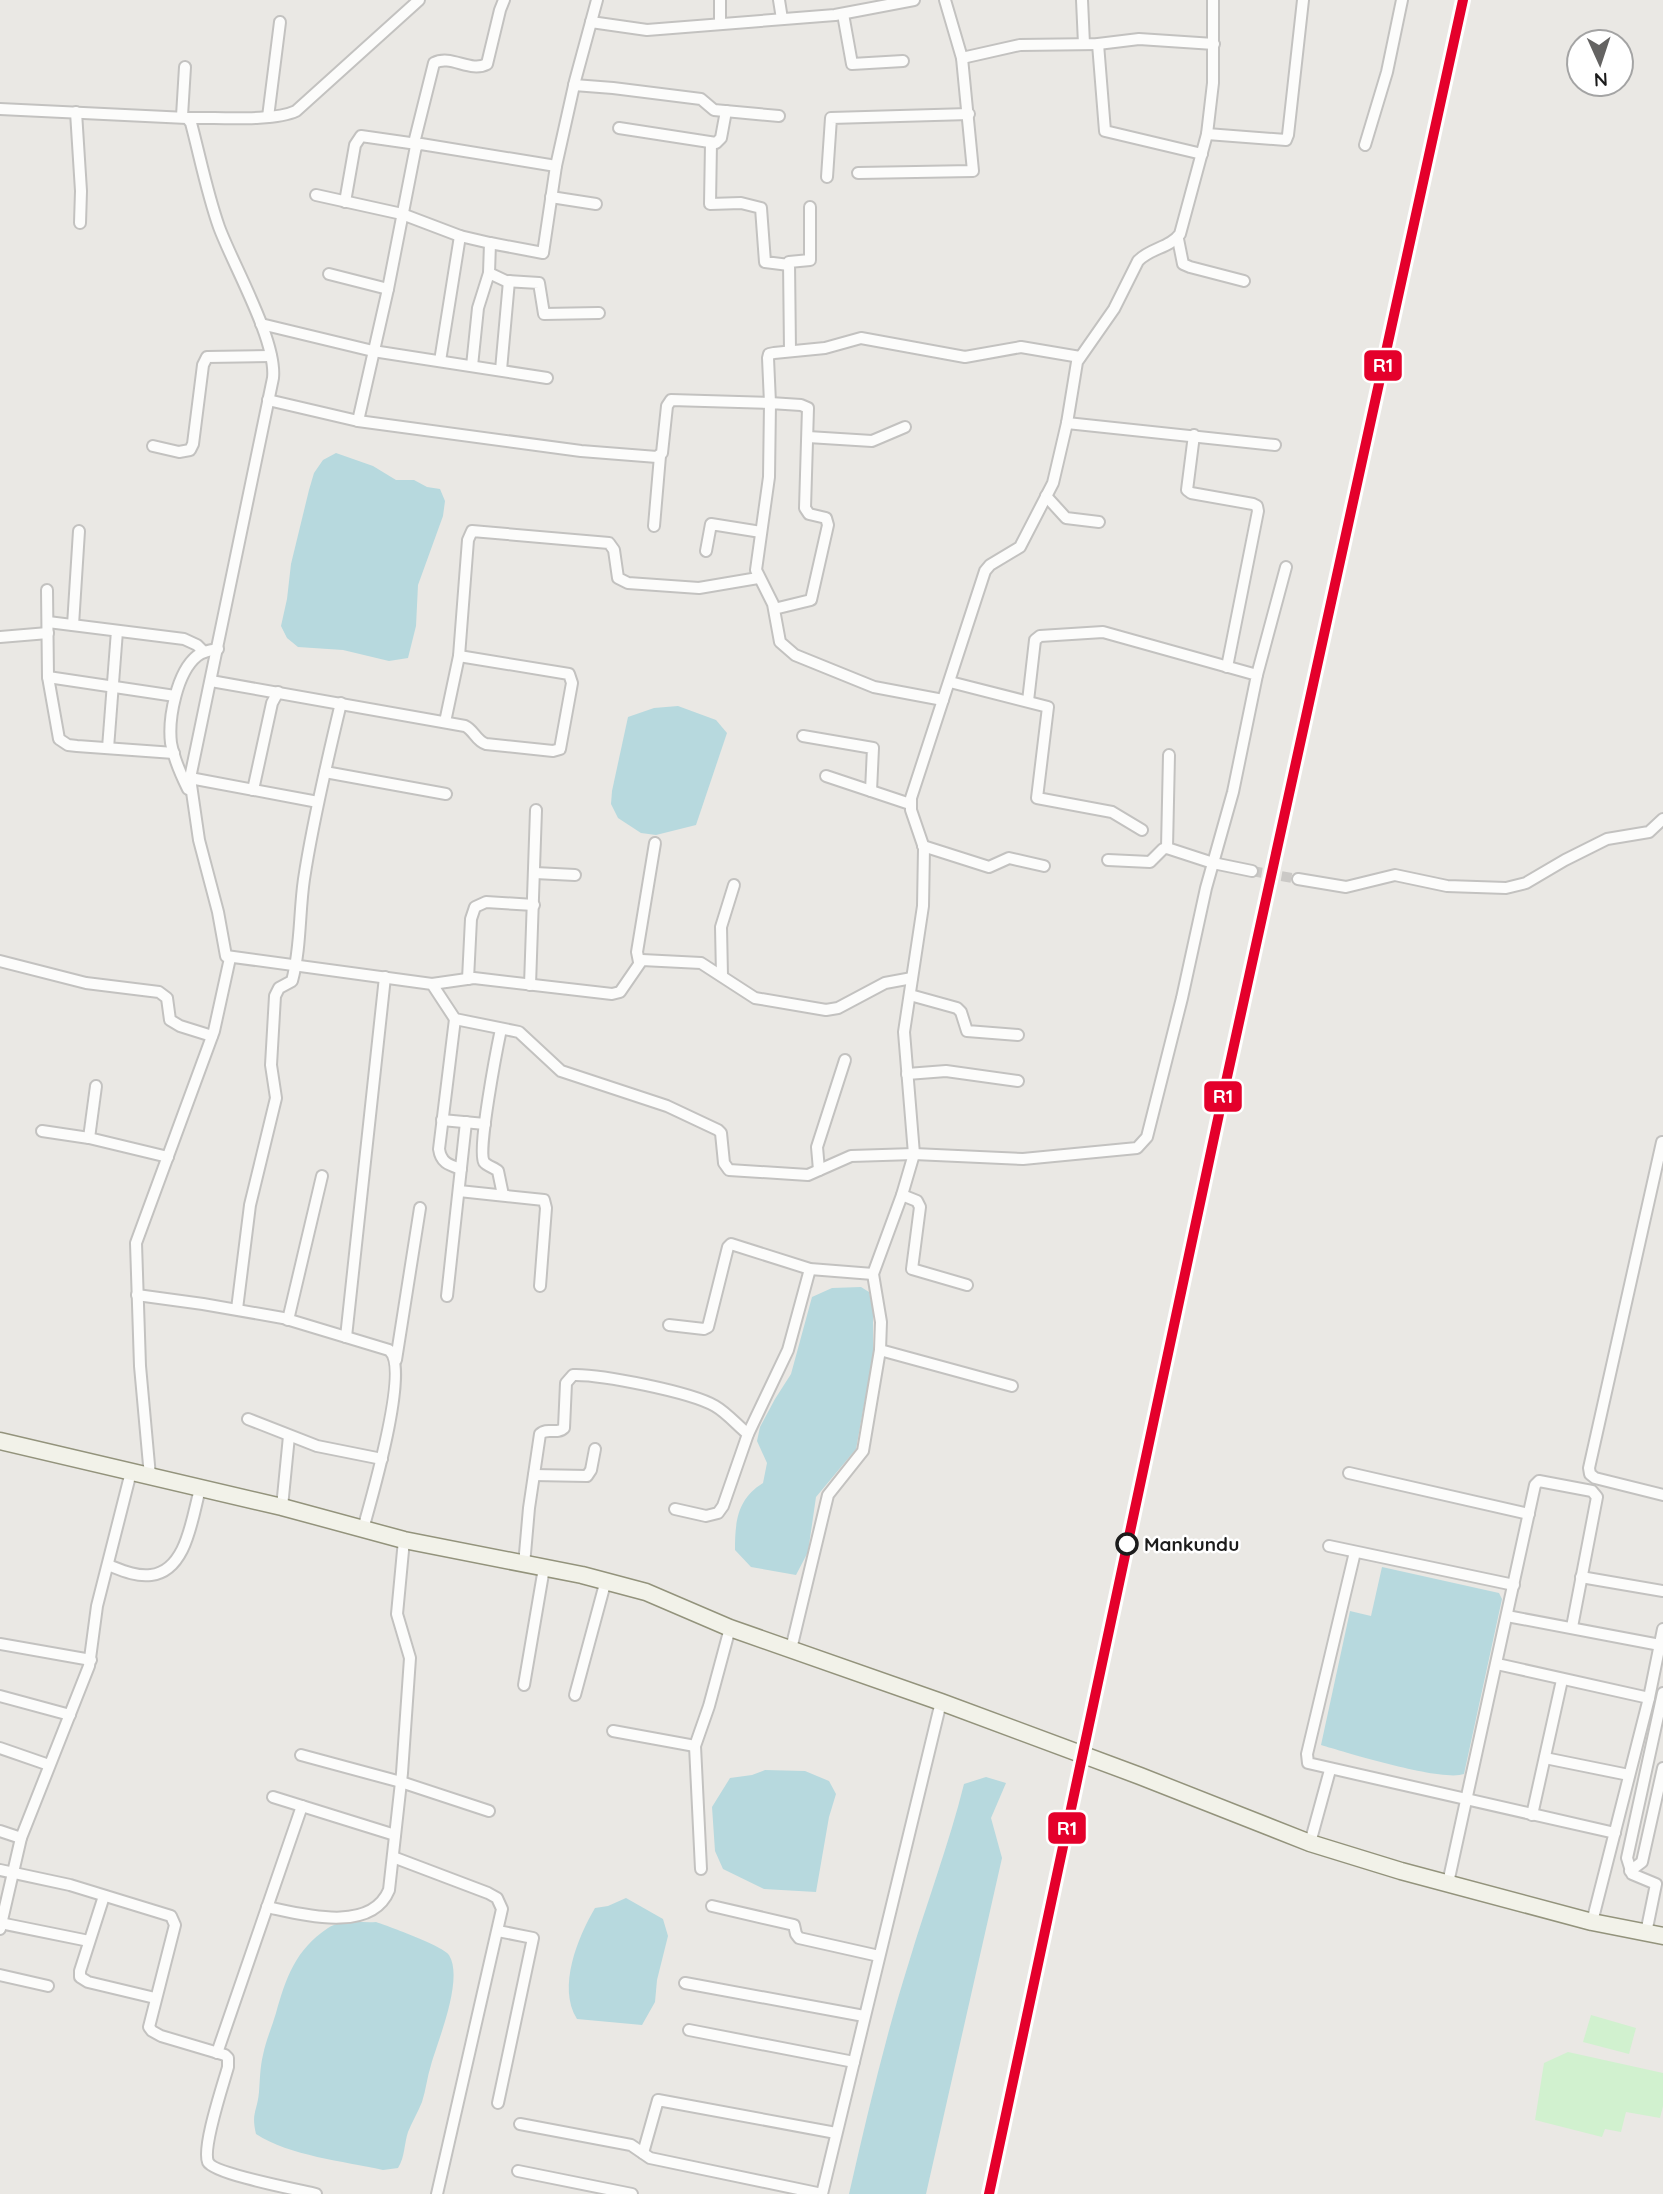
<svg xmlns="http://www.w3.org/2000/svg" width="1663" height="2194" font-family="Quicksand,sans-serif">
<style>
.park{fill:#d1f1cf}
.water{fill:#b7d9de}
.lines{fill:none;stroke-linecap:round;stroke-linejoin:round}
.street-tunnel{stroke:#cbc9c6;stroke-width:10;stroke-dasharray:10 5;stroke-linecap:butt}
.street-casing{stroke:#c3c2c0;stroke-width:14}
.secondary-casing{stroke:#93937c;stroke-width:19}
.street{stroke:#fcfcfb;stroke-width:10}
.secondary{stroke:#f2f2e9;stroke-width:16}
.rail-1-casing{stroke:#fff;stroke-width:16}
.rail-1{stroke:#e4002b;stroke-width:10}
.stop-dot{fill:#fff;stroke:#1c1c1c;stroke-width:3.5}
.labels{text-anchor:middle;dominant-baseline:central;stroke-width:5;stroke-linejoin:round;paint-order:stroke}
.stop-label{font-size:19px;font-weight:bold;fill:#1c1c1c;stroke:#fff;text-anchor:start}
.line-badge{stroke:#fff;stroke-width:2.5}
.badge-label{font-size:19px;text-anchor:middle;font-weight:bold;fill:#fff}
</style>
<rect width="100%" height="100%" fill="#eae8e4"/>
<!-- park -->
<g class="park">
<path d="M 1591,2015 L 1636,2028 L 1629,2054 L 1583,2042 Z"/>
<path d="M 1568,2052 L 1663,2073 L 1663,2106 L 1660,2118 L 1626,2112 L 1621,2132 L 1605,2129 L 1602,2137 L 1535,2120 L 1544,2063 Z"/>
</g>
<!-- water -->
<g class="water">
<path d="M 336,453 L 373,466 L 396,480 L 414,480 L 427,487 L 440,489 L 445,501 L 443,516 L 418,585 L 416,626 L 408,658 L 389,661 L 343,650 L 298,647 L 287,638 L 281,626 L 287,599 L 291,564 L 309,490 L 314,473 L 323,460 Z"/>
<path d="M 678,706 L 716,720 L 727,733 L 696,825 L 656,835 L 641,833 L 618,818 L 611,804 L 612,791 L 628,717 L 654,708 Z"/>
<path d="M 861,1287 L 869,1292 L 873,1310 L 873,1356 L 856,1449 L 816,1497 L 808,1552 L 796,1575 L 751,1567 L 735,1550 C 735,1522 737,1499 763,1483 L 767,1463 L 757,1441 L 760,1427 L 775,1399 L 791,1374 L 812,1297 L 832,1288 Z"/>
<path d="M 1382,1567 L 1499,1593 L 1502,1599 L 1464,1774 C 1442,1782 1348,1753 1321,1745 L 1350,1611 L 1371,1616 Z"/>
<path d="M 765,1770 L 805,1771 L 829,1781 L 836,1794 L 829,1817 L 816,1892 L 764,1889 L 723,1869 L 715,1851 L 712,1807 L 730,1778 L 752,1775 Z"/>
<path d="M 986,1777 L 1006,1783 L 991,1818 L 1002,1858 L 926,2194 L 849,2194 C 867,2116 885,2038 909,1962 C 927,1902 949,1844 964,1784 Z"/>
<path d="M 626,1898 L 663,1919 L 668,1936 L 657,1980 L 655,2002 L 642,2025 L 577,2019 C 557,1987 578,1937 595,1908 L 608,1906 Z"/>
<path d="M 376,1922 C 388,1926 445,1947 449,1955 C 464,1979 438,2040 431,2065 C 427,2077 426,2090 422,2102 C 418,2112 412,2122 408,2132 C 404,2144 405,2157 398,2168 L 383,2170 C 343,2161 290,2156 256,2134 C 251,2112 257,2113 259,2092 C 260,2080 260,2067 263,2055 C 266,2040 272,2027 276,2013 C 286,1978 295,1950 328,1928 C 341,1919 361,1923 376,1922 Z"/>
</g>
<g class="lines">
<!-- street-tunnel -->
<path class="street-tunnel" d="M 1252,871 L 1298,879"/>
<defs>
<g id="street">
<path d="M 720,0 L 720,24"/>
<path d="M 779,0 L 782,19"/>
<path d="M 945,0 L 962,58 L 1020,45 L 1098,44 L 1139,39 L 1214,44"/>
<path d="M 1082,0 L 1084,44"/>
<path d="M 843,14 L 852,64 L 903,61"/>
<path d="M 591,22 L 647,30 L 835,15 L 914,0"/>
<path d="M 1098,44 L 1105,131 L 1202,154"/>
<path d="M 574,85 L 613,88 L 701,99 L 714,110 L 779,116"/>
<path d="M 0,109 L 187,118 L 191,123 C 200,157 207,193 219,227 C 233,265 277,341 273,378 L 190,778 L 199,840 L 218,912 L 226,956 L 432,984 L 455,1019 L 519,1032 L 561,1071 L 667,1106 L 718,1130 L 721,1133 L 724,1163 L 729,1170 L 808,1175 L 851,1156 L 914,1154 L 1023,1159 L 1137,1148 L 1147,1137 L 1182,998 L 1206,888 L 1233,792 L 1257,675 L 1103,632 L 1040,636 L 1035,640 L 1028,701"/>
<path d="M 76,112 L 81,191 L 80,223"/>
<path d="M 182,116 L 185,67"/>
<path d="M 268,117 L 280,22"/>
<path d="M 187,118 C 215,117 273,122 296,111 L 419,0"/>
<path d="M 619,128 L 716,143 L 721,138 L 726,111"/>
<path d="M 1207,134 L 1286,140 L 1288,135 L 1303,0"/>
<path d="M 414,143 L 434,63 C 451,54 470,73 487,64 L 500,10 L 504,0"/>
<path d="M 711,143 L 710,204 L 741,203 L 761,208 L 765,262 L 789,265"/>
<path d="M 1365,145 L 1387,72 L 1402,0"/>
<path d="M 858,173 L 973,171 L 962,58"/>
<path d="M 827,177 L 831,118 L 969,114"/>
<path d="M 316,195 L 402,214 L 460,236 L 490,243 L 489,273 L 506,281 L 539,283 L 544,314 L 599,313"/>
<path d="M 551,197 L 596,204"/>
<path d="M 345,202 L 355,145 L 361,136 L 417,144"/>
<path d="M 1178,239 L 1183,264 L 1190,267 L 1244,281"/>
<path d="M 490,243 L 543,253 L 556,166"/>
<path d="M 329,274 L 388,289"/>
<path d="M 261,324 L 373,351 L 547,378"/>
<path d="M 790,351 L 789,262 L 810,260 L 810,207"/>
<path d="M 440,361 L 460,236"/>
<path d="M 472,366 L 478,308 L 489,273"/>
<path d="M 501,370 L 509,281"/>
<path d="M 268,400 L 358,421 L 581,451 L 657,457 L 662,453 L 667,406 L 671,400 L 770,403 L 768,358 L 769,354 L 774,353 L 825,348 L 861,338 L 965,357 L 1021,347 L 1080,357"/>
<path d="M 358,421 L 388,289 L 416,146 L 421,144 L 556,166 L 575,81 L 597,0"/>
<path d="M 1067,423 L 1275,445"/>
<path d="M 1194,435 L 1187,490 L 1191,493 L 1253,504 L 1257,506 L 1258,511 L 1227,667"/>
<path d="M 808,437 L 872,441 L 905,427"/>
<path d="M 153,446 L 179,452 L 190,450 L 193,444 L 203,365 L 207,357 L 271,356"/>
<path d="M 1046,496 L 1066,518 L 1099,522"/>
<path d="M 654,526 L 660,456"/>
<path d="M 706,551 L 711,524 L 761,532"/>
<path d="M 47,590 L 48,677 L 59,739 L 68,745 L 77,746 L 174,753"/>
<path d="M 774,609 L 811,600 L 828,525 L 826,518 L 809,514 L 805,508 L 808,408 L 801,405 L 770,403 L 769,477 L 756,570 L 773,604 L 780,642 L 795,655 L 874,687 L 943,700"/>
<path d="M 48,622 L 184,639 L 197,645 L 204,652"/>
<path d="M 73,625 L 79,531"/>
<path d="M 0,637 L 48,633"/>
<path d="M 1257,675 L 1286,567"/>
<path d="M 48,677 L 175,696"/>
<path d="M 211,681 L 465,726 C 474,730 476,741 486,744 L 553,751 L 560,749 L 572,683 L 569,674 L 459,656"/>
<path d="M 950,682 L 1048,707 L 1037,798 L 1112,812 L 1142,830"/>
<path d="M 445,722 L 459,656 L 468,540 L 472,531 L 609,543 L 614,550 L 618,578 L 628,583 L 699,588 L 758,578"/>
<path d="M 803,736 L 873,748 L 871,791"/>
<path d="M 108,748 L 117,631"/>
<path d="M 325,772 L 446,794"/>
<path d="M 826,776 L 910,804"/>
<path d="M 190,778 L 318,802"/>
<path d="M 188,789 C 181,775 174,759 171,743 C 168,718 177,672 197,656 C 203,651 211,650 218,649"/>
<path d="M 253,790 L 272,703 L 278,692"/>
<path d="M 923,846 L 989,867 L 1009,858 L 1044,866"/>
<path d="M 1167,848 L 1169,755"/>
<path d="M 1108,860 L 1150,862 L 1163,849 L 1167,848 L 1213,863 L 1252,871"/>
<path d="M 535,873 L 575,875"/>
<path d="M 1298,879 L 1346,887 L 1395,875 L 1447,886 L 1506,888 L 1526,883 L 1565,860 L 1607,839 L 1649,832 L 1663,819"/>
<path d="M 0,961 L 86,983 L 159,992 L 167,998 L 170,1020 L 180,1026 L 212,1036"/>
<path d="M 639,962 L 637,952 L 655,843"/>
<path d="M 722,976 L 721,927 L 734,885"/>
<path d="M 468,979 L 471,919 L 475,907 L 486,902 L 534,905"/>
<path d="M 432,984 L 474,978 L 612,994 L 620,992 L 642,960 L 701,963 L 755,998 L 826,1010 L 838,1008 L 885,983 L 912,978"/>
<path d="M 530,985 L 536,810"/>
<path d="M 910,995 L 957,1008 L 961,1012 L 967,1031 L 1018,1035"/>
<path d="M 455,1019 L 439,1149 C 441,1163 449,1165 461,1169"/>
<path d="M 501,1029 C 497,1048 477,1151 484,1162 C 487,1166 495,1168 498,1171 L 503,1195"/>
<path d="M 907,1074 L 946,1071 L 1018,1081"/>
<path d="M 442,1120 L 485,1124"/>
<path d="M 42,1131 L 89,1138 L 168,1157"/>
<path d="M 89,1138 L 96,1086"/>
<path d="M 1662,1142 L 1589,1468 L 1590,1474 L 1595,1478 L 1663,1495"/>
<path d="M 819,1170 L 817,1147 L 845,1060"/>
<path d="M 459,1191 L 544,1200 L 546,1208 L 540,1286"/>
<path d="M 902,1195 L 917,1201 L 920,1207 L 912,1269 L 967,1285"/>
<path d="M 137,1295 L 203,1304 L 283,1318 L 389,1350 C 410,1368 371,1500 363,1529"/>
<path d="M 447,1296 L 466,1122"/>
<path d="M 237,1309 L 250,1205 L 276,1098 L 271,1065 L 275,996 L 279,988 L 292,981 C 301,948 299,913 304,879 C 313,820 327,761 341,703"/>
<path d="M 288,1320 L 322,1176"/>
<path d="M 669,1325 L 704,1329 L 708,1327 L 728,1247 L 731,1244 L 810,1269 L 873,1274"/>
<path d="M 346,1337 L 385,977"/>
<path d="M 880,1350 L 1012,1386"/>
<path d="M 396,1360 L 420,1208"/>
<path d="M 248,1419 L 317,1446 L 382,1459"/>
<path d="M 1349,1473 L 1529,1514"/>
<path d="M 534,1475 L 587,1476 L 591,1470 L 595,1449"/>
<path d="M 150,1476 L 140,1366 L 136,1243 L 214,1031 L 230,958"/>
<path d="M 282,1507 L 289,1436"/>
<path d="M 675,1509 L 706,1516 L 718,1513 L 723,1506 L 748,1434 L 788,1350 L 810,1269"/>
<path d="M 1329,1546 L 1514,1585"/>
<path d="M 1355,1552 L 1307,1754 L 1308,1763 L 1615,1833"/>
<path d="M 108,1565 C 121,1570 136,1577 151,1575 C 187,1571 192,1517 200,1489"/>
<path d="M 524,1565 L 529,1508 L 540,1434 C 547,1427 557,1435 564,1428 L 566,1383 L 573,1375 C 600,1374 691,1392 715,1406 C 727,1413 737,1425 748,1434"/>
<path d="M 1581,1577 L 1663,1591"/>
<path d="M 1507,1616 L 1660,1645"/>
<path d="M 0,1644 L 91,1660"/>
<path d="M 791,1649 L 828,1495 L 863,1451 L 880,1350 L 881,1322 L 873,1274 L 902,1195 L 914,1154 L 904,1032 L 923,906 L 924,848 L 911,810 L 911,798 L 985,571 L 990,565 L 1020,547 L 1053,483 L 1067,423 L 1077,362 L 1114,309 L 1138,261 C 1150,248 1170,248 1180,234 L 1207,134 L 1213,83 L 1213,0"/>
<path d="M 1497,1664 L 1649,1698"/>
<path d="M 524,1685 L 544,1568"/>
<path d="M 575,1695 L 606,1580"/>
<path d="M 0,1696 L 70,1715"/>
<path d="M 613,1731 L 695,1746"/>
<path d="M 0,1748 L 49,1765"/>
<path d="M 301,1755 L 401,1782 L 489,1811"/>
<path d="M 1545,1758 L 1629,1775"/>
<path d="M 273,1797 L 395,1835"/>
<path d="M 1532,1815 L 1562,1680"/>
<path d="M 0,1831 L 21,1838"/>
<path d="M 1310,1843 L 1330,1770"/>
<path d="M 393,1857 L 488,1893 L 497,1898 L 502,1909 L 437,2194"/>
<path d="M 701,1869 L 695,1746 L 709,1706 L 730,1628"/>
<path d="M 0,1870 L 70,1885 L 171,1916 L 175,1925 L 149,2027 L 152,2031 L 161,2036 L 225,2055 L 228,2058 L 228,2067 C 223,2085 202,2147 208,2162 C 214,2174 299,2190 316,2194"/>
<path d="M 1630,1871 L 1642,1862 L 1663,1768"/>
<path d="M 1448,1883 L 1535,1485 L 1539,1481 L 1592,1491 L 1597,1497 L 1572,1627"/>
<path d="M 104,1896 L 80,1971 L 80,1977 L 88,1982 L 155,1998"/>
<path d="M 712,1906 L 794,1925 L 796,1934 L 799,1938 L 879,1956"/>
<path d="M 267,1907 C 301,1914 371,1934 389,1890 L 402,1773 L 410,1658 L 397,1614 L 404,1540"/>
<path d="M 1592,1922 L 1649,1698 L 1663,1629"/>
<path d="M 0,1923 L 89,1941"/>
<path d="M 0,1929 L 21,1838 L 89,1666 L 97,1606 L 131,1472"/>
<path d="M 1646,1933 L 1656,1884 L 1632,1874 L 1627,1858 L 1663,1693"/>
<path d="M 0,1975 L 48,1986"/>
<path d="M 685,1983 L 864,2016"/>
<path d="M 689,2030 L 854,2062"/>
<path d="M 217,2053 L 302,1806"/>
<path d="M 498,2103 L 533,1938 L 498,1931"/>
<path d="M 520,2124 L 631,2145 L 650,2158 L 822,2194 L 941,1702"/>
<path d="M 643,2153 L 658,2100 L 836,2133"/>
<path d="M 518,2171 L 632,2194"/>
</g>
<path id="secondary" d="M 0,1441 L 282,1507 L 404,1540 L 582,1575 L 646,1592 L 730,1628 L 941,1702 L 1140,1776 L 1310,1843 L 1401,1871 L 1592,1922 L 1663,1936"/>
</defs>
<!-- street casing -->
<use href="#street" class="street-casing"/>
<!-- secondary casing -->
<use href="#secondary" class="secondary-casing"/>
<!-- street -->
<use href="#street" class="street"/>
<!-- secondary -->
<use href="#secondary" class="secondary"/>
<defs>
<path id="rail-1" d="M 989,2194 L 1222,1100 L 1463,0"/>
</defs>
<!-- rail-1 casing -->
<use href="#rail-1" class="rail-1-casing"/>
<!-- rail-1 -->
<use href="#rail-1" class="rail-1"/>
</g>
<!-- markers -->
<circle class="stop-dot" cx="1127" cy="1544" r="10"/>
<g class="labels">
<!-- stop labels -->
<g class="stop-label">
<text x="1144" y="1544">Mankundu</text>
</g>
</g>
<g class="line-badge">
<rect x="1363" y="349" width="40" height="33" rx="7" fill="#e4002b"/>
<rect x="1203" y="1080" width="40" height="33" rx="7" fill="#e4002b"/>
<rect x="1047" y="1811" width="40" height="34" rx="7" fill="#e4002b"/>
</g>
<g class="badge-label">
<text x="1383" y="372">R1</text>
<text x="1223" y="1103">R1</text>
<text x="1067" y="1835">R1</text>
</g>
<!-- north arrow -->
<g transform="translate(1600 63) rotate(177)"><circle r="33" fill="#ffffff" stroke="#a4a4a4" stroke-width="2"/>
<path d="M0-5L12 26L0 18L-12 26Z" fill="#646362"/>
<text y="-10" font-size="19" font-weight="bold" text-anchor="middle" fill="#1c1c1c">N</text>
</g>
</svg>
